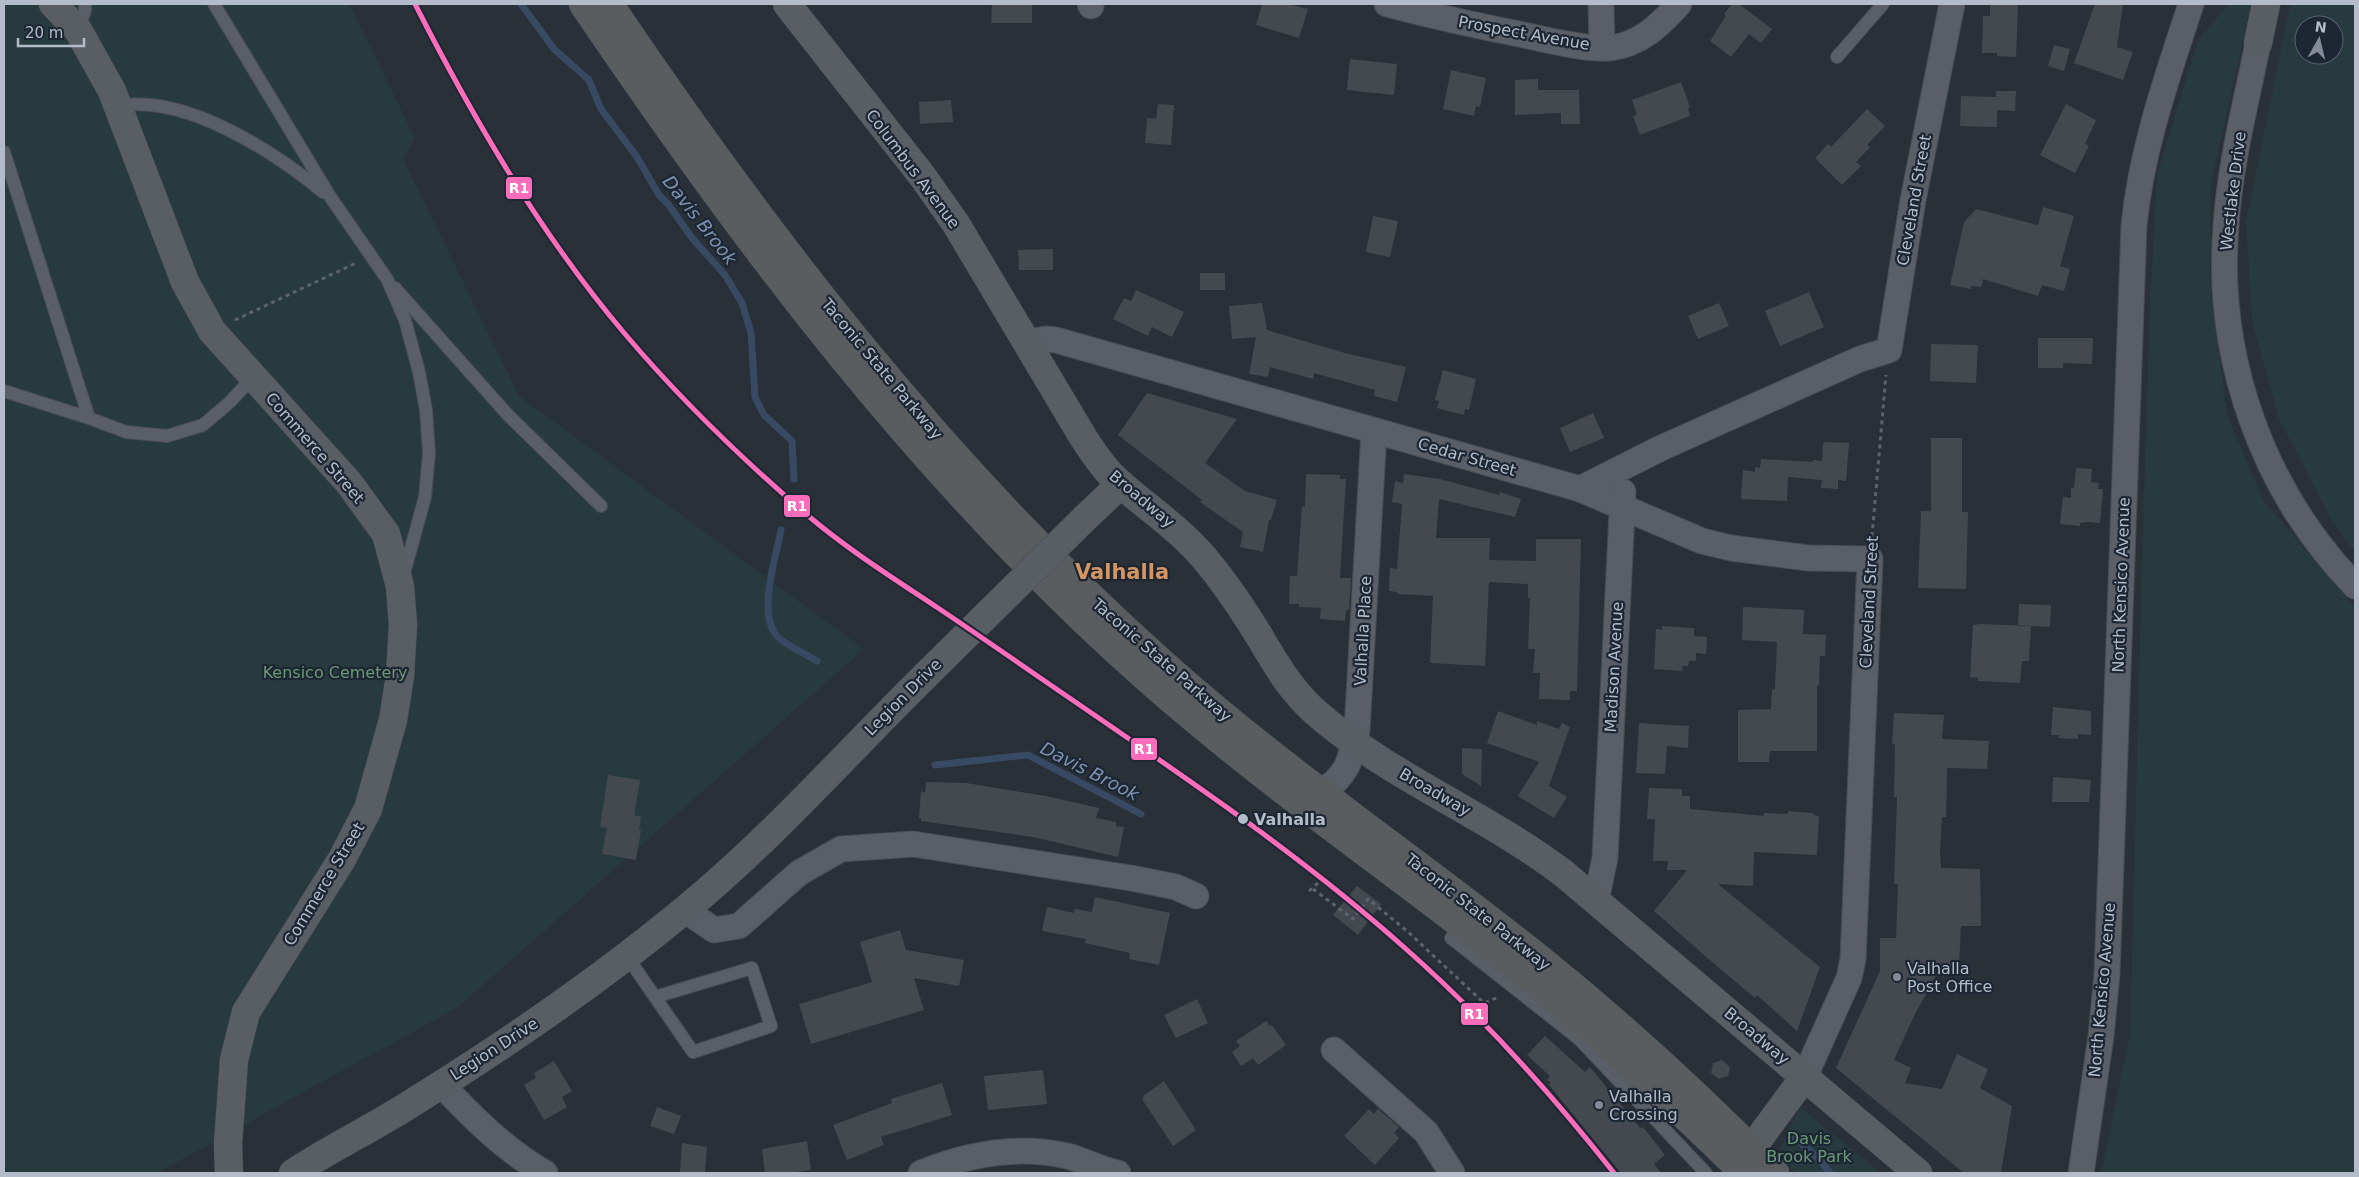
<svg xmlns="http://www.w3.org/2000/svg" width="2359" height="1177" font-family="'DejaVu Sans',sans-serif">
<style>
.green{fill:#273a3e;fill-rule:evenodd}
.lines{fill:none;stroke-linecap:round;stroke-linejoin:round}
.stream{stroke:#384963;stroke-width:7}
.building{fill:#444950}
.lane-casing{stroke:#484c53;stroke-width:14}
.street-casing{stroke:#484c53;stroke-width:27}
.secondary-casing{stroke:#484c53;stroke-width:29}
.highway-casing{stroke:#474c53;stroke-width:29}
.path{stroke:#5d636a;stroke-width:3;stroke-dasharray:4 4;stroke-linecap:butt}
.lane{stroke:#5a5e66;stroke-width:12}
.street{stroke:#5a5e66;stroke-width:25}
.secondary{stroke:#595d64;stroke-width:28}
.highway{stroke:#5a5d60;stroke-width:28}
.secondary-bridge-casing{stroke:#484c53;stroke-width:29;stroke-linecap:butt}
.secondary-bridge{stroke:#595d64;stroke-width:28}
.rail-1-casing{stroke:#1d2633;stroke-width:9}
.rail-1{stroke:#fb6dba;stroke-width:5}
.stop-dot{fill:#b4bcc9;stroke:#1d2633;stroke-width:2}
.poi-dot{fill:#848b96;stroke:#1d2633;stroke-width:2}
.labels{text-anchor:middle;dominant-baseline:central;stroke-width:4.5;stroke-linejoin:round;paint-order:stroke}
.street-label{font-size:16px;fill:#b4bcc9;stroke:#1d2633}
.park-label{font-size:16px;fill:#6b9a76;stroke:#1d2633}
.stop-label{font-size:16px;font-weight:bold;fill:#b4bcc9;stroke:#1d2633;text-anchor:start}
.poi-label{font-size:16px;fill:#b4bcc9;stroke:#1d2633;text-anchor:start}
.water-label{font-size:18px;font-style:italic;fill:#7c92b1;stroke:#1d2633}
.district-label{font-size:21px;font-weight:bold;fill:#d59563;stroke:#1d2633}
.line-badge{stroke:#1d2633;stroke-width:2}
.badge-label{font-size:14px;text-anchor:middle;font-weight:bold;fill:#fff}
</style>
<rect width="100%" height="100%" fill="#2a3038"/>
<!-- green -->
<g class="green">
<path d="M 4,4 L 349,4 L 415,138 L 403,159 L 519,396 L 864,649 L 458,1007 L 157,1173 L 4,1173 Z"/>
<path d="M 2229,4 L 2251,4 L 2211,184 L 2210,285 L 2227,414 L 2263,500 L 2355,608 L 2355,1173 L 2103,1173 L 2102,1168 L 2130,1035 L 2142,564 L 2150,304 L 2157,175 L 2198,40 Z"/>
<path d="M 2290,4 L 2355,4 L 2355,552 L 2333,523 L 2279,419 L 2252,321 L 2246,222 ZM 2304,25 L 2334,25 L 2334,55 L 2304,55 Z"/>
<path d="M 1800,1107 L 1881,1173 L 1796,1173 L 1778,1153 Z"/>
</g>
<g class="lines">
<!-- stream -->
<g class="stream">
<path d="M 521,4 L 554,49 L 589,80 L 601,109 L 637,157 L 659,195 L 668,204 L 692,238 L 725,275 L 742,303 L 751,333 L 755,397 L 764,415 L 792,441 L 794,479"/>
<path d="M 781,530 C 776,557 757,614 777,636 C 785,645 806,654 817,661"/>
<path d="M 935,765 L 1028,755 L 1141,814"/>
<path d="M 1795,1138 L 1819,1159 L 1830,1173"/>
</g>
</g>
<!-- building -->
<g class="building">
<path d="M 992,4 L 1032,4 L 1032,23 L 991,23 Z"/>
<path d="M 1262,4 L 1288,4 L 1308,9 L 1299,38 L 1256,25 Z"/>
<path d="M 1732,4 L 1739,4 L 1772,29 L 1761,43 L 1749,34 L 1731,57 L 1710,41 L 1726,16 L 1724,14 Z"/>
<path d="M 1990,4 L 2018,4 L 2016,57 L 1997,56 L 1997,53 L 1982,53 L 1983,16 L 1990,16 Z"/>
<path d="M 2095,4 L 2123,4 L 2117,47 L 2133,52 L 2123,80 L 2074,63 Z"/>
<path d="M 2054,45 L 2070,49 L 2064,71 L 2048,66 Z"/>
<path d="M 1350,59 L 1397,64 L 1394,95 L 1347,90 Z"/>
<path d="M 1451,70 L 1486,78 L 1480,107 L 1476,106 L 1474,116 L 1443,109 Z"/>
<path d="M 1538,79 L 1538,90 L 1579,90 L 1580,124 L 1561,124 L 1561,113 L 1515,115 L 1515,80 Z"/>
<path d="M 1681,82 L 1690,107 L 1688,108 L 1690,116 L 1640,135 L 1633,116 L 1637,115 L 1632,100 Z"/>
<path d="M 1996,91 L 2016,91 L 2015,111 L 1997,110 L 1997,127 L 1960,126 L 1961,96 L 1996,97 Z"/>
<path d="M 951,100 L 953,122 L 920,124 L 919,102 Z"/>
<path d="M 1158,104 L 1174,105 L 1171,145 L 1145,143 L 1147,118 L 1156,119 Z"/>
<path d="M 2066,104 L 2096,120 L 2085,144 L 2089,146 L 2075,173 L 2040,155 Z"/>
<path d="M 1867,109 L 1885,126 L 1867,145 L 1870,147 L 1856,162 L 1861,166 L 1842,185 L 1815,158 L 1828,144 L 1831,147 Z"/>
<path d="M 2043,207 L 2074,216 L 2060,266 L 2070,269 L 2064,291 L 2042,285 L 2038,296 L 1983,279 L 1981,287 L 1971,286 L 1971,289 L 1950,285 L 1964,222 L 1976,209 L 2038,225 Z"/>
<path d="M 1373,216 L 1398,221 L 1390,257 L 1366,252 Z"/>
<path d="M 1053,249 L 1053,270 L 1019,270 L 1018,250 Z"/>
<rect x="1200" y="273" width="25" height="17"/>
<path d="M 1136,290 L 1184,312 L 1172,337 L 1152,327 L 1148,336 L 1113,319 L 1124,298 L 1131,301 Z"/>
<path d="M 1809,292 L 1824,327 L 1780,346 L 1765,311 Z"/>
<path d="M 1262,303 L 1267,330 L 1345,353 L 1406,367 L 1397,402 L 1374,396 L 1375,390 L 1314,373 L 1313,379 L 1270,367 L 1268,377 L 1249,374 L 1256,337 L 1232,339 L 1229,306 Z"/>
<path d="M 1719,303 L 1729,326 L 1698,339 L 1688,316 Z"/>
<path d="M 2038,338 L 2093,338 L 2092,364 L 2063,363 L 2063,368 L 2038,368 Z"/>
<path d="M 1931,344 L 1978,345 L 1976,383 L 1930,381 Z"/>
<path d="M 1443,370 L 1476,379 L 1469,410 L 1465,409 L 1464,415 L 1437,408 L 1439,401 L 1435,400 Z"/>
<path d="M 1147,393 L 1237,419 L 1205,463 L 1245,491 L 1277,500 L 1271,520 L 1269,520 L 1263,552 L 1240,547 L 1243,532 L 1200,502 L 1202,500 L 1118,435 Z"/>
<path d="M 1593,413 L 1604,438 L 1570,452 L 1560,428 Z"/>
<path d="M 1931,438 L 1962,438 L 1962,512 L 1968,512 L 1966,589 L 1918,588 L 1921,511 L 1931,511 Z"/>
<path d="M 1826,442 L 1849,443 L 1846,481 L 1838,480 L 1838,489 L 1821,488 L 1822,480 L 1788,477 L 1787,501 L 1741,499 L 1743,470 L 1755,472 L 1755,467 L 1760,468 L 1761,459 L 1813,462 L 1813,460 L 1822,461 L 1823,443 Z"/>
<path d="M 2076,468 L 2092,469 L 2091,482 L 2099,483 L 2098,489 L 2103,489 L 2100,523 L 2087,522 L 2080,523 L 2080,526 L 2060,524 L 2063,497 L 2071,498 L 2071,488 L 2074,488 Z"/>
<path d="M 1306,474 L 1340,475 L 1340,479 L 1346,479 L 1340,578 L 1351,578 L 1349,610 L 1346,610 L 1345,621 L 1320,619 L 1321,608 L 1299,607 L 1299,604 L 1289,604 L 1290,576 L 1297,576 L 1302,506 L 1305,507 Z"/>
<path d="M 1404,474 L 1440,479 L 1499,495 L 1500,492 L 1521,499 L 1515,517 L 1439,499 L 1436,538 L 1490,538 L 1489,560 L 1536,561 L 1536,539 L 1581,539 L 1577,691 L 1570,691 L 1570,700 L 1539,699 L 1540,673 L 1533,673 L 1535,649 L 1528,649 L 1530,598 L 1528,598 L 1528,584 L 1489,582 L 1485,666 L 1430,663 L 1433,596 L 1397,594 L 1397,592 L 1389,591 L 1390,568 L 1397,569 L 1402,504 L 1392,502 L 1395,481 L 1403,483 Z"/>
<path d="M 2019,604 L 2051,605 L 2050,627 L 2018,625 Z"/>
<path d="M 1743,607 L 1804,610 L 1803,634 L 1826,635 L 1825,656 L 1820,656 L 1819,685 L 1817,685 L 1817,751 L 1770,751 L 1769,762 L 1738,762 L 1738,710 L 1771,709 L 1772,689 L 1775,689 L 1777,642 L 1742,640 Z"/>
<path d="M 1981,624 L 2031,626 L 2029,661 L 2022,661 L 2020,683 L 1978,681 L 1978,678 L 1970,677 L 1973,625 Z"/>
<path d="M 1662,626 L 1694,628 L 1694,636 L 1707,637 L 1706,654 L 1696,653 L 1696,661 L 1689,661 L 1688,666 L 1683,666 L 1682,671 L 1654,669 L 1656,629 L 1662,630 Z"/>
<path d="M 2053,707 L 2091,711 L 2091,735 L 2078,734 L 2078,739 L 2058,738 L 2059,735 L 2051,735 Z"/>
<path d="M 1498,711 L 1537,725 L 1537,721 L 1559,729 L 1562,723 L 1570,727 L 1549,786 L 1567,797 L 1554,818 L 1518,796 L 1539,762 L 1487,743 Z"/>
<path d="M 1894,713 L 1944,715 L 1942,739 L 1989,741 L 1987,769 L 1947,768 L 1946,817 L 1942,817 L 1940,852 L 1941,868 L 1980,869 L 1981,926 L 1961,926 L 1959,966 L 1940,968 L 1913,1018 L 1894,1060 L 1911,1068 L 1905,1083 L 1942,1089 L 1957,1054 L 1988,1069 L 1980,1088 L 2012,1106 L 2001,1173 L 1964,1173 L 1836,1068 L 1880,971 L 1880,938 L 1896,938 L 1898,884 L 1894,884 L 1897,797 L 1894,797 L 1895,744 L 1892,744 Z"/>
<path d="M 1639,723 L 1689,726 L 1688,748 L 1667,746 L 1665,774 L 1636,773 Z"/>
<path d="M 1462,748 L 1482,749 L 1481,786 L 1462,774 Z"/>
<path d="M 608,775 L 640,780 L 634,815 L 641,817 L 639,830 L 641,830 L 636,860 L 602,854 L 607,828 L 600,827 Z"/>
<path d="M 2053,777 L 2091,780 L 2089,802 L 2052,802 Z"/>
<path d="M 926,782 L 966,783 L 1046,796 L 1099,808 L 1096,818 L 1116,822 L 1116,826 L 1124,827 L 1118,857 L 1033,837 L 921,821 L 921,818 L 919,818 L 921,791 L 925,793 Z"/>
<path d="M 1649,788 L 1682,789 L 1682,796 L 1690,796 L 1690,809 L 1764,816 L 1764,813 L 1788,814 L 1788,811 L 1814,813 L 1813,815 L 1819,816 L 1817,855 L 1754,852 L 1753,886 L 1718,884 L 1820,967 L 1797,1031 L 1757,995 L 1755,998 L 1711,961 L 1654,911 L 1687,870 L 1667,870 L 1668,861 L 1653,861 L 1655,819 L 1647,819 Z"/>
<path d="M 1357,886 L 1381,904 L 1358,935 L 1333,915 Z"/>
<path d="M 1095,897 L 1170,913 L 1159,965 L 1129,959 L 1130,953 L 1085,943 L 1086,939 L 1042,931 L 1047,907 L 1074,913 L 1075,909 L 1092,912 Z"/>
<path d="M 900,930 L 906,950 L 964,960 L 959,986 L 914,978 L 924,1010 L 811,1044 L 799,1004 L 872,982 L 860,942 Z"/>
<path d="M 1197,999 L 1208,1023 L 1176,1038 L 1164,1015 Z"/>
<path d="M 1266,1021 L 1270,1026 L 1272,1025 L 1286,1045 L 1258,1065 L 1253,1058 L 1241,1066 L 1232,1052 L 1240,1046 L 1236,1041 Z"/>
<path d="M 1545,1036 L 1585,1072 L 1590,1067 L 1640,1128 L 1643,1127 L 1665,1155 L 1654,1164 L 1661,1173 L 1621,1173 L 1549,1085 L 1551,1083 L 1547,1080 L 1550,1076 L 1527,1055 Z"/>
<path d="M 1722,1060 L 1730,1067 L 1728,1076 L 1719,1079 L 1711,1073 L 1713,1063 Z"/>
<path d="M 554,1061 L 572,1091 L 562,1097 L 567,1107 L 544,1120 L 524,1085 L 536,1078 L 534,1073 Z"/>
<path d="M 1043,1070 L 1047,1104 L 988,1110 L 984,1076 Z"/>
<path d="M 1164,1081 L 1196,1130 L 1173,1146 L 1142,1099 L 1144,1098 L 1143,1096 Z"/>
<path d="M 942,1083 L 952,1115 L 881,1137 L 884,1145 L 847,1160 L 833,1125 L 892,1103 L 891,1099 Z"/>
<path d="M 657,1107 L 681,1116 L 674,1134 L 650,1126 Z"/>
<path d="M 1369,1109 L 1374,1114 L 1378,1109 L 1399,1127 L 1394,1133 L 1399,1138 L 1375,1165 L 1344,1136 Z"/>
<path d="M 807,1141 L 811,1170 L 789,1173 L 765,1173 L 762,1149 Z"/>
<path d="M 682,1143 L 707,1147 L 705,1173 L 680,1173 Z"/>
</g>
<g class="lines">
<defs>
<g id="lane">
<path d="M 214,4 L 331,198 L 387,279 L 405,320 L 419,372 L 426,410 L 429,453 L 425,497 L 403,577"/>
<path d="M 78,30 L 85,11 L 85,4"/>
<path d="M 1837,57 L 1883,4"/>
<path d="M 118,106 C 185,94 273,151 323,192"/>
<path d="M 4,152 L 89,418 L 126,432 L 167,436 L 203,425 L 230,402 L 253,377"/>
<path d="M 395,288 L 508,415 L 601,506"/>
<path d="M 4,391 L 89,418"/>
<path d="M 1451,938 L 1579,1039 L 1706,1173"/>
<path d="M 626,955 L 693,1052 L 771,1026 L 752,968 L 655,997"/>
</g>
<g id="street">
<path d="M 1090,4 L 1091,6"/>
<path d="M 1387,4 C 1432,16 1478,26 1524,35 C 1547,40 1587,50 1610,48 C 1640,45 1661,24 1679,4"/>
<path d="M 1601,4 L 1602,47"/>
<path d="M 2258,43 C 2246,103 2230,164 2226,226 C 2215,358 2263,491 2355,586"/>
<path d="M 1028,342 L 1046,339 L 1056,340 L 1580,489 L 1702,541 L 1731,548 L 1808,558 L 1870,559 L 1853,959 L 1849,978 L 1805,1076"/>
<path d="M 1580,489 L 1659,449 L 1860,359 L 1889,350 L 1913,200 L 1952,4"/>
<path d="M 1321,792 C 1348,776 1351,759 1357,730 L 1374,431"/>
<path d="M 1596,900 L 1605,858 L 1623,492"/>
<path d="M 685,910 L 714,930 L 739,926 L 799,873 L 841,849 L 913,844 L 1131,878 L 1176,887 L 1196,896"/>
<path d="M 1334,1050 L 1426,1132 L 1452,1173"/>
<path d="M 441,1084 C 473,1118 505,1150 545,1173"/>
<path d="M 921,1173 C 967,1154 1018,1145 1067,1156 C 1084,1160 1100,1170 1118,1173"/>
<path d="M 2081,1173 L 2101,1036 L 2107,974 L 2134,225 C 2142,147 2167,78 2191,4"/>
</g>
<g id="secondary">
<path d="M 53,4 L 78,30 L 112,91 L 185,282 L 212,331 L 349,483 L 386,534 L 400,586 L 403,625 L 400,676 L 393,720 L 368,809 L 342,859 L 246,1012 L 234,1060 L 228,1144 L 229,1173"/>
<path d="M 787,4 L 923,177 L 956,224 L 1083,437 C 1092,451 1101,465 1113,477 C 1140,503 1172,522 1198,551 C 1221,576 1240,605 1258,634 C 1274,661 1289,688 1313,710 C 1387,776 1484,813 1563,873 L 1918,1173"/>
<path d="M 2258,43 L 2266,4"/>
<path d="M 1086,517 L 1121,484"/>
<path d="M 1738,1167 L 1805,1076"/>
<path d="M 293,1173 C 331,1148 373,1128 412,1103 C 507,1044 600,980 687,908 C 772,838 846,754 925,676"/>
</g>
<g id="highway">
<path d="M 583,4 C 746,245 924,480 1142,674 C 1262,781 1396,872 1522,972 C 1600,1035 1673,1103 1744,1173"/>
<path d="M 609,4 C 769,241 946,470 1160,661 C 1280,769 1415,859 1541,960 C 1623,1026 1701,1098 1775,1173"/>
</g>
</defs>
<!-- lane casing -->
<use href="#lane" class="lane-casing"/>
<!-- street casing -->
<use href="#street" class="street-casing"/>
<!-- secondary casing -->
<use href="#secondary" class="secondary-casing"/>
<!-- highway casing -->
<use href="#highway" class="highway-casing"/>
<!-- path -->
<g class="path">
<path d="M 235,320 L 356,263"/>
<path d="M 1872,536 L 1886,375"/>
<path d="M 1313,889 L 1353,919 L 1368,899 L 1407,931 L 1484,1003 L 1499,997"/>
<path d="M 1309,891 L 1318,883"/>
</g>
<!-- lane -->
<use href="#lane" class="lane"/>
<!-- street -->
<use href="#street" class="street"/>
<!-- secondary -->
<use href="#secondary" class="secondary"/>
<!-- highway -->
<use href="#highway" class="highway"/>
<defs>
<path id="secondary-bridge" d="M 925,676 L 1086,517"/>
</defs>
<!-- secondary-bridge casing -->
<use href="#secondary-bridge" class="secondary-bridge-casing"/>
<!-- secondary-bridge -->
<use href="#secondary-bridge" class="secondary-bridge"/>
<defs>
<path id="rail-1" d="M 415,4 C 474,120 541,235 625,334 C 680,399 741,458 806,514 C 847,549 893,578 938,608 C 983,638 1027,669 1071,699 C 1186,778 1302,856 1406,949 C 1483,1017 1551,1093 1614,1173"/>
</defs>
<!-- rail-1 casing -->
<use href="#rail-1" class="rail-1-casing"/>
<!-- rail-1 -->
<use href="#rail-1" class="rail-1"/>
</g>
<!-- markers -->
<circle class="stop-dot" cx="1243" cy="819" r="6"/>
<g class="poi-dot">
<circle cx="1897" cy="977" r="5"/>
<circle cx="1599" cy="1105" r="5"/>
</g>
<g class="labels">
<!-- street labels -->
<g class="street-label">
<text transform="translate(1524 33) rotate(10)">Prospect Avenue</text>
<text transform="translate(913 169) rotate(53)">Columbus Avenue</text>
<text transform="translate(2233 191) rotate(-83)">Westlake Drive</text>
<text transform="translate(1914 200) rotate(-80)">Cleveland Street</text>
<text transform="translate(882 369) rotate(50)">Taconic State Parkway</text>
<text transform="translate(315 448) rotate(49)">Commerce Street</text>
<text transform="translate(1467 457) rotate(16)">Cedar Street</text>
<text transform="translate(1142 499) rotate(40)">Broadway</text>
<text transform="translate(2121 585) rotate(-88)">North Kensico Avenue</text>
<text transform="translate(1869 602) rotate(-87)">Cleveland Street</text>
<text transform="translate(1363 631) rotate(-87)">Valhalla Place</text>
<text transform="translate(1162 660) rotate(41)">Taconic State Parkway</text>
<text transform="translate(1614 667) rotate(-87)">Madison Avenue</text>
<text transform="translate(903 697) rotate(-45)">Legion Drive</text>
<text transform="translate(1435 792) rotate(30)">Broadway</text>
<text transform="translate(324 884) rotate(-59)">Commerce Street</text>
<text transform="translate(1478 912) rotate(38)">Taconic State Parkway</text>
<text transform="translate(2102 990) rotate(-85)">North Kensico Avenue</text>
<text transform="translate(1757 1036) rotate(40)">Broadway</text>
<text transform="translate(494 1049) rotate(-33)">Legion Drive</text>
</g>
<!-- park labels -->
<g class="park-label">
<text x="335" y="672">Kensico Cemetery</text>
<text x="1809" y="1138">Davis<tspan x="1809" dy="18">Brook Park</tspan></text>
</g>
<!-- stop labels -->
<g class="stop-label">
<text x="1254" y="819">Valhalla</text>
</g>
<!-- poi labels -->
<g class="poi-label">
<text x="1907" y="968">Valhalla<tspan x="1907" dy="18">Post Office</tspan></text>
<text x="1609" y="1096">Valhalla<tspan x="1609" dy="18">Crossing</tspan></text>
</g>
<!-- water labels -->
<g class="water-label">
<text transform="translate(700 220) rotate(52)">Davis Brook</text>
<text transform="translate(1090 771) rotate(27)">Davis Brook</text>
</g>
<!-- district labels -->
<g class="district-label">
<text x="1122" y="572">Valhalla</text>
</g>
</g>
<g class="line-badge">
<rect x="505" y="176" width="28" height="24" rx="5" fill="#fb6dba"/>
<rect x="783" y="494" width="28" height="24" rx="5" fill="#fb6dba"/>
<rect x="1130" y="737" width="28" height="24" rx="5" fill="#fb6dba"/>
<rect x="1460" y="1002" width="29" height="24" rx="5" fill="#fb6dba"/>
</g>
<g class="badge-label">
<text x="519" y="193">R1</text>
<text x="797" y="511">R1</text>
<text x="1144" y="754">R1</text>
<text x="1474" y="1019">R1</text>
</g>
<!-- border -->
<rect width="2359" height="1177" fill="none" stroke="#b4bcc9" stroke-width="10"/>
<!-- north arrow -->
<g transform="translate(2319 40) rotate(8)"><circle r="24" fill="#1d2633" stroke="#59626f"/>
<path d="M0-4L9 19L0 12L-9 19Z" fill="#848b96"/>
<text y="-8" font-size="14" font-weight="bold" text-anchor="middle" fill="#b4bcc9">N</text>
</g>
<!-- scale -->
<path d="M18 38v8h66v-8" fill="none" stroke="#b4bcc9" stroke-width="2.5"/>
<text x="25" y="38" font-size="15" fill="#b4bcc9" stroke="#1d2633" stroke-width="4" paint-order="stroke">20 m</text>
</svg>
